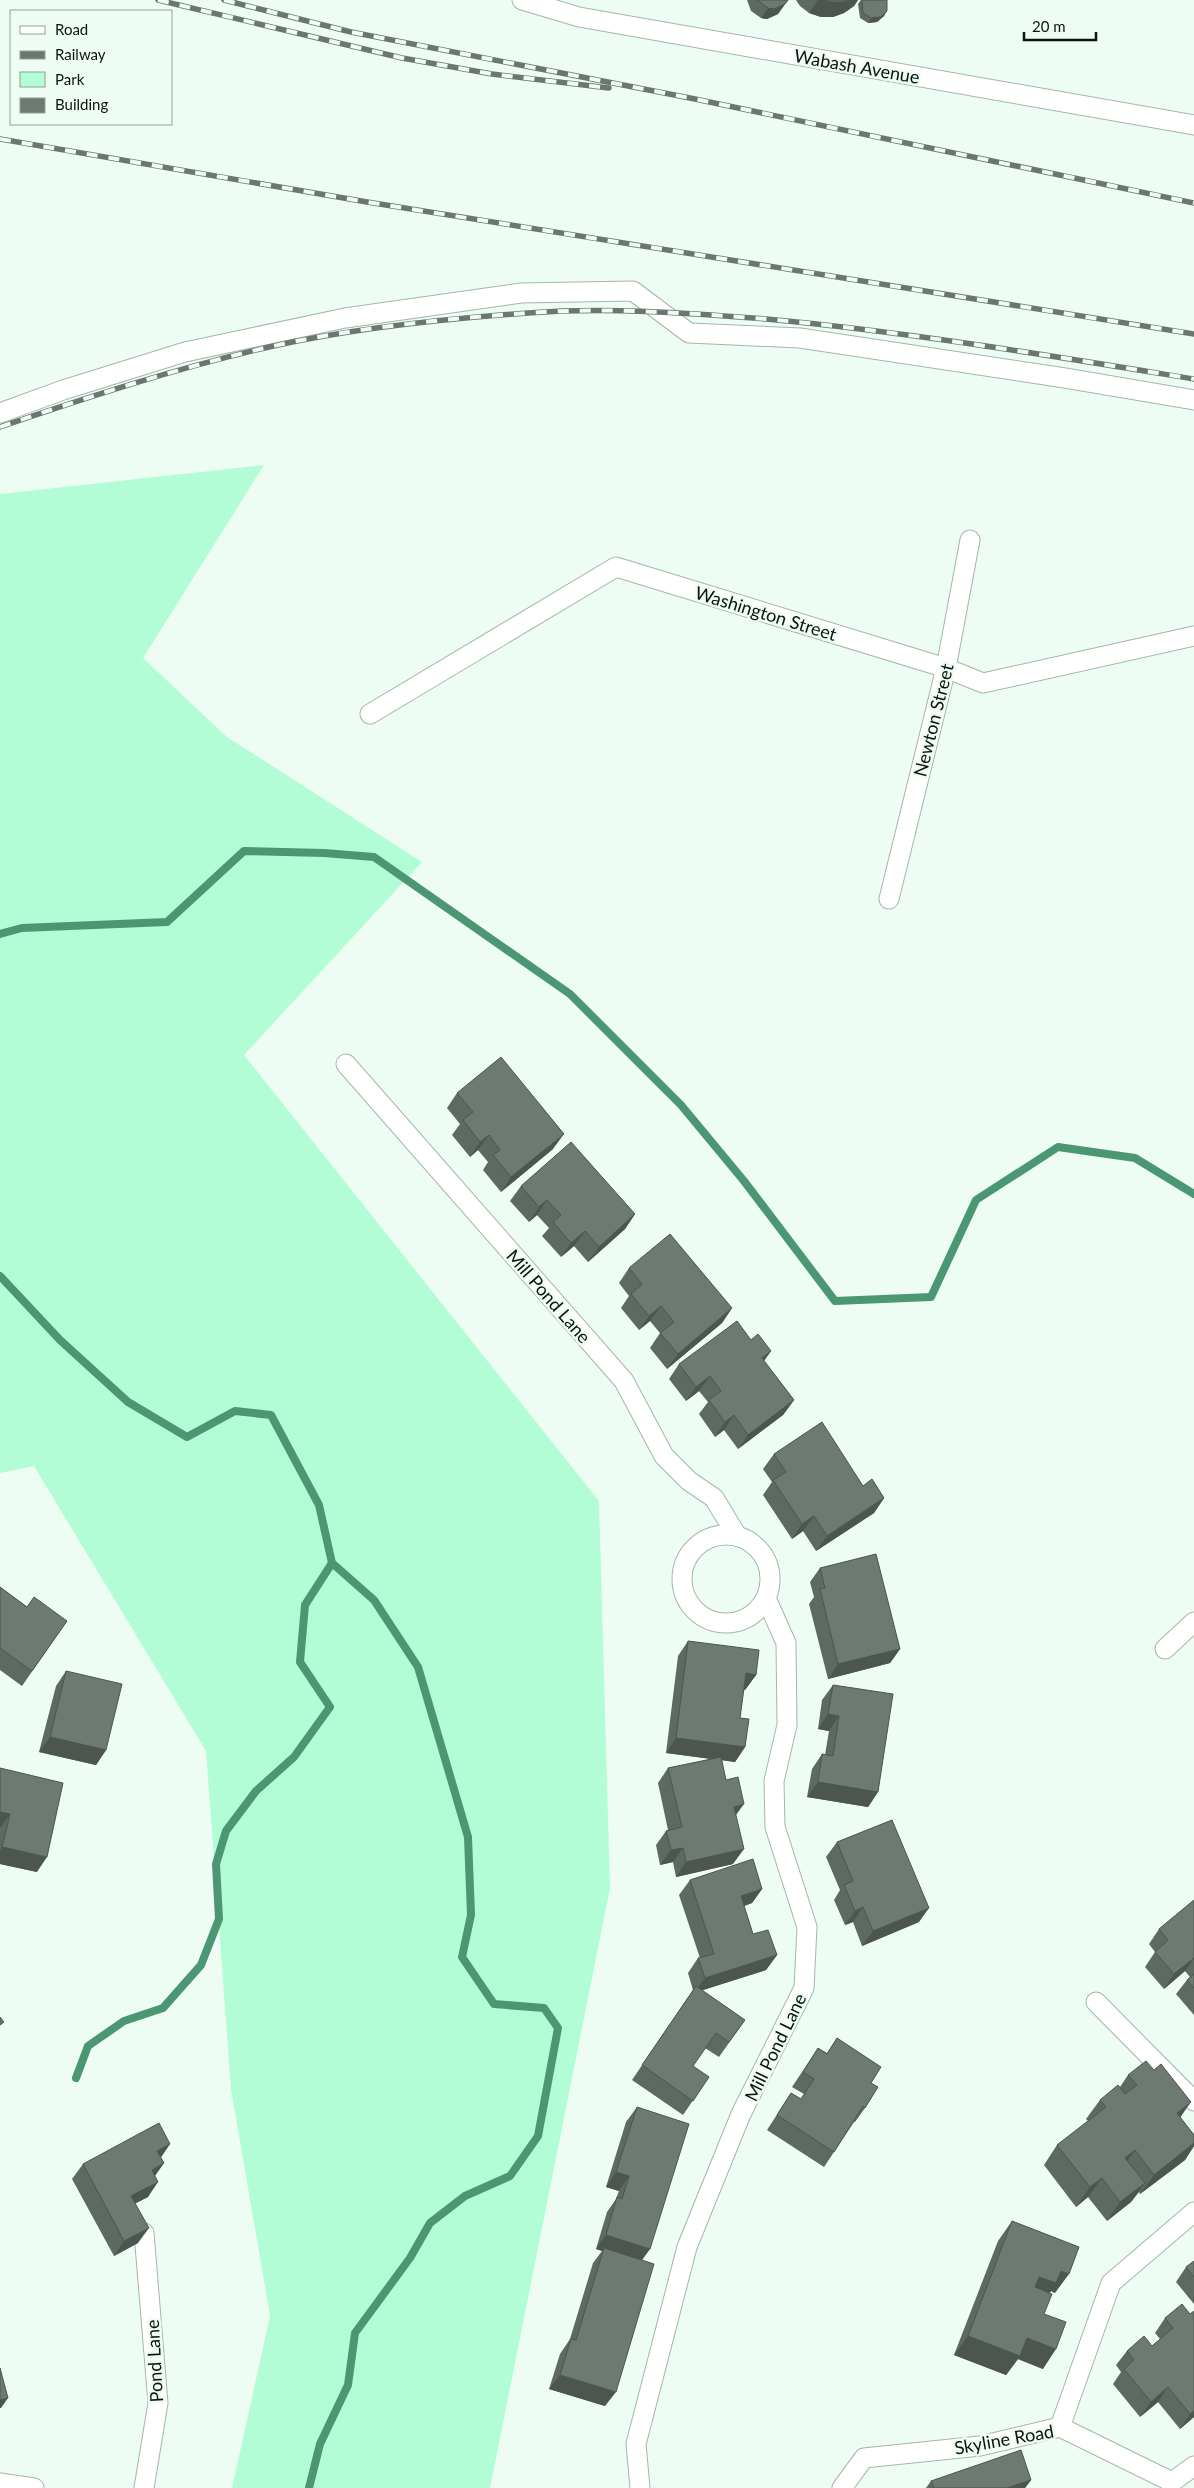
<svg xmlns="http://www.w3.org/2000/svg" width="1194" height="2488" font-family="Lato,sans-serif">
<style>
.green{fill:#b2fdd5}
.lines{fill:none;stroke-linecap:round;stroke-linejoin:round}
.stream{stroke:#4c9773;stroke-width:8}
.street-casing{stroke:#a6b5ac;stroke-width:21}
.street{stroke:#fff;stroke-width:19}
.rail-casing{stroke:#6c7670;stroke-width:5.5}
.rail{stroke:#edfdf3;stroke-width:4;stroke-dasharray:11;stroke-linecap:butt}
.wall{fill:#5d6962}
.shaded-wall{fill:#4c5550}
.building{fill:#6c7a72;stroke:#4c5550}
.labels{text-anchor:middle;dominant-baseline:central;stroke-width:5;stroke-linejoin:round;paint-order:stroke}
.street-label{font-size:18px;fill:#0e1310;stroke:#edfdf3}
</style>
<rect width="100%" height="100%" fill="#edfdf3"/>
<!-- green -->
<path class="green" d="M 264,465 L 143,658 L 227,737 L 422,862 L 244,1055 L 599,1501 L 610,1888 L 490,2488 L 232,2488 L 270,2316 L 231,2089 L 206,1751 L 34,1466 L 0,1473 L 0,494 Z"/>
<g class="lines">
<!-- stream -->
<g class="stream">
<path d="M 0,934 L 22,928 L 167,922 L 244,851 L 324,853 L 374,857 L 570,994 L 681,1105 L 744,1181 L 835,1301 L 931,1297 L 976,1200 L 1058,1147 L 1135,1158 L 1194,1194"/>
<path d="M 0,1276 L 60,1340 L 128,1402 L 187,1437 L 235,1411 L 271,1415 L 319,1505 L 332,1563 L 374,1600 L 418,1667 L 468,1837 L 471,1915 L 462,1957 L 494,2004 L 544,2008 L 558,2028 L 538,2136 L 510,2176 L 465,2196 L 430,2223 L 410,2258 L 355,2333 L 348,2385 L 320,2444 L 309,2488"/>
<path d="M 76,2078 L 88,2046 L 124,2021 L 163,2008 L 201,1965 L 219,1919 L 216,1864 L 226,1831 L 256,1791 L 294,1757 L 330,1707 L 300,1662 L 305,1605 L 332,1563"/>
</g>
<defs>
<g id="street">
<path d="M 522,0 L 579,17 L 1194,125"/>
<path d="M 0,413 L 63,390 L 185,352 L 345,318 L 521,293 L 633,291 L 689,333 L 800,338 L 1065,378 L 1194,400"/>
<path d="M 370,714 L 616,567 L 946,668 L 983,683 L 1194,636"/>
<path d="M 889,899 L 946,668 L 970,540"/>
<path d="M 346,1064 L 624,1381 L 664,1456 L 689,1481 L 714,1498 L 737,1536"/>
<circle cx="726" cy="1579" r="44"/>
<path d="M 1165,1649 L 1194,1622"/>
<path d="M 1096,2002 L 1194,2101"/>
<path d="M 1060,2427 L 1111,2283 L 1194,2212"/>
<path d="M 0,2483 L 34,2488"/>
<path d="M 144,2488 L 158,2403 L 144,2233"/>
<path d="M 640,2488 L 636,2444 L 687,2247 L 741,2114 L 804,1988 L 807,1927 L 775,1827 L 774,1781 L 787,1725 L 786,1643 L 766,1598"/>
<path d="M 842,2488 L 864,2458 L 980,2446 L 1060,2427 L 1172,2482 L 1194,2466"/>
</g>
</defs>
<!-- street casing -->
<use href="#street" class="street-casing"/>
<!-- street -->
<use href="#street" class="street"/>
<defs>
<g id="rail">
<path d="M 158,0 L 402,58 L 492,74 L 609,88"/>
<path d="M 224,0 L 351,32 L 695,99 L 1194,203"/>
<path d="M 0,139 L 367,202 L 1194,334"/>
<path d="M 0,427 C 88,397 177,368 269,347 C 353,328 442,319 528,313 C 607,307 687,313 766,319 C 909,332 1052,356 1194,379"/>
</g>
</defs>
<!-- rail casing -->
<use href="#rail" class="rail-casing"/>
<!-- rail -->
<use href="#rail" class="rail"/>
</g>
<!-- wall -->
<g class="wall">
<path d="M 747,0 L 788,0 L 778,14 L 767,19 L 761,18 L 751,11 Z"/>
<path d="M 796,0 L 858,0 L 854,6 L 844,13 L 833,17 L 821,17 L 809,13 L 800,6 Z"/>
<path d="M 861,0 L 887,0 L 884,16 L 877,22 L 868,23 L 860,18 L 858,4 Z"/>
<path d="M 457,1093 L 553,1149 L 501,1192 L 483,1170 L 488,1162 L 478,1150 L 470,1157 L 452,1135 L 460,1124 L 447,1108 Z"/>
<path d="M 521,1186 L 635,1214 L 625,1229 L 588,1262 L 574,1246 L 561,1257 L 542,1236 L 549,1228 L 537,1215 L 529,1222 L 510,1201 Z"/>
<path d="M 629,1268 L 732,1308 L 722,1323 L 667,1369 L 650,1348 L 660,1333 L 650,1321 L 639,1330 L 621,1308 L 629,1296 L 619,1283 Z"/>
<path d="M 751,1340 L 771,1351 L 764,1361 L 794,1400 L 783,1415 L 738,1449 L 724,1430 L 715,1437 L 699,1414 L 708,1402 L 699,1391 L 686,1401 L 669,1379 L 679,1364 Z"/>
<path d="M 774,1454 L 863,1486 L 884,1498 L 874,1513 L 816,1551 L 803,1531 L 792,1539 L 763,1495 L 772,1482 L 763,1469 Z"/>
<path d="M 820,1568 L 900,1649 L 890,1663 L 828,1679 L 809,1604 L 814,1597 L 810,1582 Z"/>
<path d="M 0,1587 L 27,1607 L 67,1621 L 22,1686 L 0,1670 Z"/>
<path d="M 688,1641 L 756,1675 L 745,1690 L 744,1689 L 740,1718 L 745,1747 L 735,1762 L 722,1760 L 726,1780 L 736,1815 L 733,1864 L 676,1877 L 673,1862 L 660,1865 L 656,1845 L 666,1831 L 668,1830 L 658,1783 L 668,1768 L 711,1759 L 666,1753 L 678,1656 Z"/>
<path d="M 66,1671 L 106,1750 L 96,1765 L 39,1752 L 56,1686 Z"/>
<path d="M 833,1685 L 878,1792 L 868,1807 L 807,1797 L 812,1769 L 822,1754 L 825,1755 L 829,1731 L 818,1729 L 822,1700 Z"/>
<path d="M 0,1769 L 37,1872 L 0,1864 Z"/>
<path d="M 837,1842 L 919,1922 L 862,1946 L 853,1922 L 845,1925 L 834,1900 L 840,1890 L 826,1857 Z"/>
<path d="M 690,1880 L 762,1889 L 752,1903 L 744,1906 L 753,1934 L 777,1955 L 766,1970 L 702,1990 L 745,2020 L 719,2057 L 705,2048 L 693,2066 L 709,2077 L 683,2115 L 632,2080 L 693,1990 L 688,1973 L 698,1958 L 700,1958 L 679,1895 Z"/>
<path d="M 1194,1900 L 1194,2015 L 1176,1994 L 1187,1980 L 1190,1977 L 1185,1971 L 1164,1989 L 1145,1967 L 1155,1952 L 1149,1944 L 1159,1929 Z"/>
<path d="M 837,2038 L 871,2083 L 865,2108 L 855,2122 L 854,2122 L 824,2167 L 767,2130 L 791,2093 L 801,2099 L 804,2094 L 792,2087 L 818,2048 L 827,2053 Z"/>
<path d="M 1128,2075 L 1180,2117 L 1194,2135 L 1194,2146 L 1185,2160 L 1140,2194 L 1139,2192 L 1131,2202 L 1107,2221 L 1088,2197 L 1076,2207 L 1044,2165 L 1057,2145 L 1088,2121 L 1086,2119 L 1100,2100 L 1120,2087 Z"/>
<path d="M 637,2107 L 642,2260 L 605,2406 L 549,2389 L 560,2354 L 570,2339 L 593,2263 L 602,2251 L 596,2249 L 607,2212 L 616,2199 L 619,2191 L 606,2187 L 626,2122 Z"/>
<path d="M 161,2158 L 164,2163 L 155,2176 L 148,2197 L 135,2203 L 138,2243 L 114,2256 L 72,2179 L 83,2164 Z"/>
<path d="M 1012,2221 L 1055,2293 L 1051,2291 L 1049,2293 L 1044,2314 L 1043,2369 L 1018,2359 L 1006,2375 L 954,2355 L 998,2241 Z"/>
<path d="M 1194,2261 L 1194,2304 L 1176,2282 L 1186,2267 Z"/>
<path d="M 1194,2311 L 1194,2417 L 1180,2429 L 1158,2402 L 1140,2417 L 1113,2384 L 1121,2372 L 1116,2365 L 1127,2351 L 1152,2346 L 1160,2339 L 1155,2333 L 1165,2318 L 1190,2314 Z"/>
<path d="M 1031,2480 L 1025,2488 L 926,2488 L 931,2481 Z"/>
</g>
<!-- shaded-wall -->
<g class="shaded-wall">
<path d="M 818,0 L 858,0 L 854,6 L 844,13 L 833,17 L 821,17 L 809,13 Z"/>
<path d="M 785,4 L 778,14 L 767,19 L 761,18 L 768,8 Z"/>
<path d="M 887,11 L 884,16 L 877,22 L 868,23 L 871,18 Z"/>
<path d="M 564,1134 L 553,1149 L 501,1192 L 511,1177 Z"/>
<path d="M 489,1135 L 478,1150 L 470,1157 L 480,1142 Z"/>
<path d="M 547,1200 L 537,1215 L 529,1222 L 539,1207 Z"/>
<path d="M 635,1214 L 625,1229 L 588,1262 L 599,1247 Z"/>
<path d="M 585,1231 L 574,1246 L 561,1257 L 571,1243 Z"/>
<path d="M 661,1306 L 650,1321 L 639,1330 L 649,1316 Z"/>
<path d="M 732,1308 L 722,1323 L 667,1369 L 678,1354 Z"/>
<path d="M 771,1351 L 760,1366 L 762,1358 Z"/>
<path d="M 710,1376 L 699,1391 L 686,1401 L 696,1387 Z"/>
<path d="M 794,1400 L 783,1415 L 738,1449 L 748,1435 Z"/>
<path d="M 734,1415 L 724,1430 L 715,1437 L 725,1422 Z"/>
<path d="M 884,1498 L 874,1513 L 816,1551 L 827,1536 Z"/>
<path d="M 814,1516 L 803,1531 L 792,1539 L 802,1524 Z"/>
<path d="M 900,1649 L 890,1663 L 828,1679 L 838,1664 Z"/>
<path d="M 746,1673 L 756,1675 L 745,1690 L 736,1688 Z"/>
<path d="M 828,1714 L 839,1716 L 829,1731 L 818,1729 Z"/>
<path d="M 50,1737 L 106,1750 L 96,1765 L 39,1752 Z"/>
<path d="M 676,1738 L 745,1747 L 735,1762 L 666,1753 Z"/>
<path d="M 818,1782 L 878,1792 L 868,1807 L 807,1797 Z"/>
<path d="M 744,1804 L 733,1819 L 734,1807 Z"/>
<path d="M 0,1812 L 10,1814 L 0,1828 Z"/>
<path d="M 2,1847 L 47,1857 L 37,1872 L 0,1864 L 0,1851 Z"/>
<path d="M 683,1848 L 673,1862 L 660,1865 L 671,1850 Z"/>
<path d="M 744,1849 L 733,1864 L 676,1877 L 686,1862 Z"/>
<path d="M 762,1889 L 752,1903 L 730,1911 L 741,1896 Z"/>
<path d="M 863,1907 L 853,1922 L 845,1925 L 855,1911 Z"/>
<path d="M 929,1908 L 919,1922 L 862,1946 L 873,1931 Z"/>
<path d="M 777,1955 L 766,1970 L 694,1993 L 705,1978 Z"/>
<path d="M 1194,1958 L 1185,1971 L 1164,1989 L 1174,1974 Z"/>
<path d="M 1191,2102 L 1177,2122 L 1177,2113 Z"/>
<path d="M 1194,2143 L 1194,2146 L 1185,2160 L 1140,2194 L 1154,2175 Z"/>
<path d="M 170,2144 L 160,2159 L 157,2151 Z"/>
<path d="M 1135,2150 L 1121,2170 L 1125,2158 Z"/>
<path d="M 164,2163 L 153,2178 L 152,2170 Z"/>
<path d="M 616,2172 L 629,2176 L 619,2191 L 606,2187 Z"/>
<path d="M 1102,2178 L 1088,2197 L 1076,2207 L 1090,2187 Z"/>
<path d="M 158,2182 L 148,2197 L 121,2211 L 131,2196 Z"/>
<path d="M 1145,2183 L 1131,2202 L 1107,2221 L 1120,2202 Z"/>
<path d="M 149,2228 L 138,2243 L 114,2256 L 124,2241 Z"/>
<path d="M 606,2235 L 650,2249 L 640,2263 L 604,2248 L 602,2251 L 596,2249 Z"/>
<path d="M 1061,2271 L 1069,2274 L 1055,2293 L 1051,2291 L 1043,2303 L 1025,2296 L 1039,2277 Z"/>
<path d="M 968,2336 L 1027,2338 L 1056,2349 L 1043,2369 L 1018,2359 L 1006,2375 L 954,2355 Z"/>
<path d="M 560,2375 L 616,2392 L 605,2406 L 549,2389 Z"/>
<path d="M 1168,2387 L 1158,2402 L 1140,2417 L 1151,2402 Z"/>
<path d="M 8,2398 L 1,2408 L 0,2408 L 0,2400 Z"/>
<path d="M 1194,2411 L 1194,2417 L 1180,2429 L 1190,2414 Z"/>
<path d="M 1031,2480 L 1025,2488 L 1007,2488 Z"/>
</g>
<!-- building -->
<g class="building">
<path d="M 757,0 L 788,0 L 785,4 L 774,9 L 768,8 Z"/>
<path d="M 824,0 L 850,0 L 843,2 L 831,2 Z"/>
<path d="M 862,0 L 887,0 L 887,11 L 881,17 L 871,18 L 863,13 Z"/>
<path d="M 501,1057 L 564,1134 L 511,1177 L 493,1155 L 500,1150 L 489,1135 L 480,1142 L 463,1120 L 473,1112 L 457,1093 Z"/>
<path d="M 571,1142 L 635,1214 L 599,1247 L 585,1231 L 571,1243 L 553,1222 L 561,1215 L 547,1200 L 539,1207 L 521,1186 Z"/>
<path d="M 670,1234 L 732,1308 L 678,1354 L 660,1333 L 674,1322 L 661,1306 L 649,1316 L 631,1294 L 642,1284 L 629,1268 Z"/>
<path d="M 737,1321 L 751,1340 L 758,1334 L 771,1351 L 762,1358 L 794,1400 L 748,1435 L 734,1415 L 725,1422 L 709,1400 L 721,1391 L 710,1376 L 696,1387 L 679,1364 Z"/>
<path d="M 822,1422 L 863,1486 L 872,1479 L 884,1498 L 827,1536 L 814,1516 L 802,1524 L 773,1480 L 786,1472 L 774,1454 Z"/>
<path d="M 876,1554 L 900,1649 L 838,1664 L 820,1589 L 825,1588 L 820,1568 Z"/>
<path d="M 0,1587 L 27,1607 L 34,1597 L 67,1621 L 32,1671 L 0,1648 Z"/>
<path d="M 688,1641 L 759,1650 L 756,1675 L 746,1673 L 740,1718 L 749,1719 L 745,1747 L 676,1738 Z"/>
<path d="M 66,1671 L 122,1684 L 106,1750 L 50,1737 Z"/>
<path d="M 833,1685 L 893,1694 L 878,1792 L 818,1782 L 822,1754 L 833,1756 L 839,1716 L 828,1714 Z"/>
<path d="M 721,1757 L 726,1780 L 738,1777 L 744,1804 L 734,1807 L 744,1849 L 686,1862 L 683,1848 L 671,1850 L 666,1831 L 682,1827 L 668,1768 Z"/>
<path d="M 0,1768 L 63,1783 L 47,1857 L 2,1847 L 10,1814 L 0,1812 Z"/>
<path d="M 892,1820 L 929,1908 L 873,1931 L 863,1907 L 855,1911 L 844,1885 L 853,1881 L 837,1842 Z"/>
<path d="M 753,1859 L 762,1889 L 741,1896 L 753,1934 L 768,1930 L 777,1955 L 705,1978 L 698,1958 L 714,1954 L 690,1880 Z"/>
<path d="M 1194,1900 L 1194,1958 L 1174,1974 L 1155,1952 L 1168,1940 L 1159,1929 Z"/>
<path d="M 1194,1974 L 1194,1988 L 1187,1980 Z"/>
<path d="M 696,1986 L 745,2020 L 729,2042 L 716,2033 L 693,2066 L 709,2077 L 693,2101 L 642,2065 Z"/>
<path d="M 0,2017 L 4,2022 L 0,2025 Z"/>
<path d="M 837,2038 L 881,2067 L 871,2083 L 878,2087 L 865,2108 L 863,2106 L 834,2152 L 777,2115 L 791,2093 L 801,2099 L 814,2079 L 803,2072 L 818,2048 L 827,2054 Z"/>
<path d="M 1146,2061 L 1154,2070 L 1161,2064 L 1191,2102 L 1177,2113 L 1194,2135 L 1194,2143 L 1154,2175 L 1135,2150 L 1125,2158 L 1145,2183 L 1120,2202 L 1102,2178 L 1090,2187 L 1057,2145 L 1106,2107 L 1100,2100 L 1118,2085 L 1125,2094 L 1137,2085 L 1128,2075 Z"/>
<path d="M 637,2107 L 689,2124 L 650,2249 L 606,2235 L 617,2197 L 622,2199 L 629,2176 L 616,2172 Z"/>
<path d="M 159,2123 L 170,2144 L 157,2151 L 164,2163 L 152,2170 L 158,2182 L 131,2196 L 149,2228 L 124,2241 L 83,2164 Z"/>
<path d="M 1012,2221 L 1079,2247 L 1069,2274 L 1061,2271 L 1056,2283 L 1039,2277 L 1035,2287 L 1052,2294 L 1044,2314 L 1066,2322 L 1056,2349 L 1027,2338 L 1020,2356 L 968,2336 Z"/>
<path d="M 604,2248 L 654,2264 L 616,2392 L 560,2375 L 571,2339 L 576,2340 Z"/>
<path d="M 1194,2261 L 1194,2277 L 1186,2267 Z"/>
<path d="M 1182,2304 L 1190,2314 L 1194,2311 L 1194,2411 L 1190,2414 L 1168,2387 L 1151,2402 L 1124,2369 L 1134,2360 L 1127,2351 L 1144,2336 L 1152,2346 L 1173,2328 L 1165,2318 Z"/>
<path d="M 0,2368 L 8,2398 L 0,2400 Z"/>
<path d="M 1021,2450 L 1031,2480 L 1007,2488 L 934,2488 L 931,2481 Z"/>
</g>
<g class="labels">
<!-- street labels -->
<g class="street-label">
<text transform="translate(857 66) rotate(10)">Wabash Avenue</text>
<text transform="translate(766 613) rotate(17)">Washington Street</text>
<text transform="translate(933 720) rotate(-76)">Newton Street</text>
<text transform="translate(549 1296) rotate(49)">Mill Pond Lane</text>
<text transform="translate(775 2047) rotate(-64)">Mill Pond Lane</text>
<text transform="translate(154 2361) rotate(-93)">Pond Lane</text>
<text transform="translate(1004 2439) rotate(-10)">Skyline Road</text>
</g>
</g>
<!-- legend -->
<rect x="10" y="10" width="162" height="115" fill="#edfdf3" stroke="#949f98"/>
<rect x="20" y="26" width="25" height="8" fill="#ffffff" stroke="#949f98"/>
<text x="55" y="35" font-size="15" fill="#0e1310">Road</text>
<rect x="20" y="51" width="25" height="8" fill="#6c7670" stroke="#949f98"/>
<text x="55" y="60" font-size="15" fill="#0e1310">Railway</text>
<rect x="20" y="72" width="25" height="15" fill="#b2fdd5" stroke="#949f98"/>
<text x="55" y="85" font-size="15" fill="#0e1310">Park</text>
<rect x="20" y="98" width="25" height="15" fill="#6c7a72" stroke="#949f98"/>
<text x="55" y="110" font-size="15" fill="#0e1310">Building</text>
<!-- scale -->
<path d="M1024 32v8h72v-8" fill="none" stroke="#0e1310" stroke-width="2.5"/>
<text x="1032" y="32" font-size="15" fill="#0e1310" stroke="#edfdf3" stroke-width="4" paint-order="stroke">20 m</text>
</svg>
